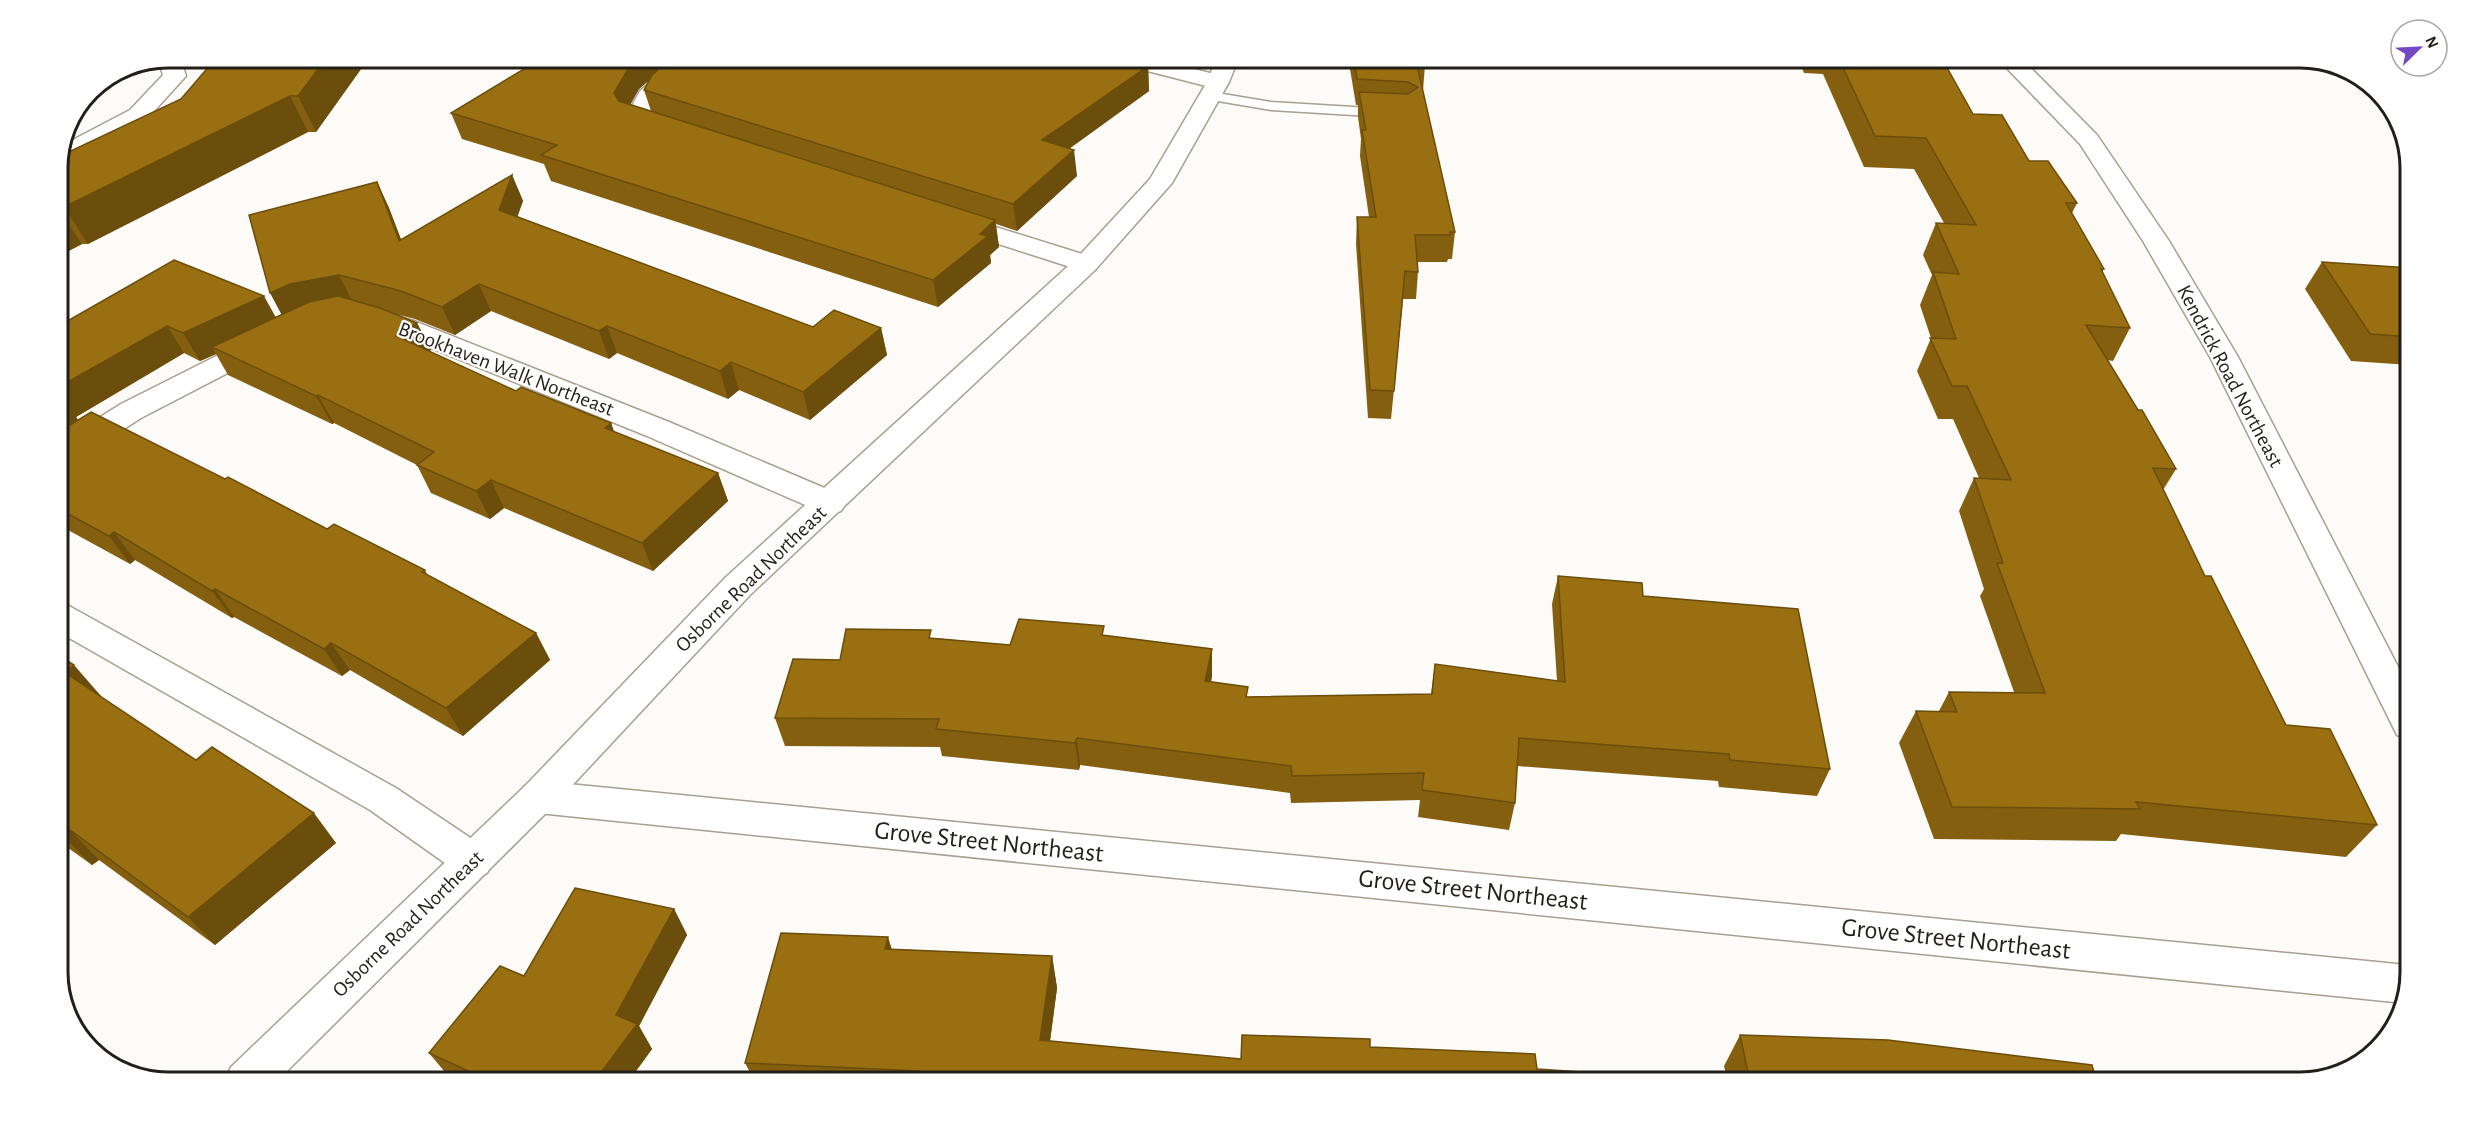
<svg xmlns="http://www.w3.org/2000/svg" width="2467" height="1139" font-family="'Alegreya Sans',sans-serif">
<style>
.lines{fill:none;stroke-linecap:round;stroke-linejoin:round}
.service-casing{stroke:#a99f8e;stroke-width:3}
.minor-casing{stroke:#a99f8e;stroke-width:3}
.tertiary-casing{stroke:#a99f8e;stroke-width:3}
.service{fill:#fff;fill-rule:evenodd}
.minor{fill:#fff;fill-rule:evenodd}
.tertiary{fill:#fff;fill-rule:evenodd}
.wall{fill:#845f0f;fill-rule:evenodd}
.shaded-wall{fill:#6b4e0c}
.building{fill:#996f11;stroke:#6b4e0c;stroke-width:1.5}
.labels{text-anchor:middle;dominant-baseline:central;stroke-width:4.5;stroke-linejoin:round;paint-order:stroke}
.street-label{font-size:21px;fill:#221f18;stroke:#fff}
.near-street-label{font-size:26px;fill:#221f18;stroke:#fff}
.rim{fill:none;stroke:#221f18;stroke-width:3}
</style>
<rect width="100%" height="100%" fill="#fdfbf8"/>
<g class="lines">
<defs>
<path id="service" d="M 1211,92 L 1271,102 L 1386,109 L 1393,113 L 1386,117 L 1271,110 L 1206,99 L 1204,96 Z"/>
<g id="minor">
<path d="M 168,57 L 180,57 L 186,76 L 146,120 L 68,162 L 57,164 L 65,144 L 130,110 L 163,75 L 158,59 Z"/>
<path d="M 681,57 L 705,57 L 658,99 L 649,117 L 676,125 L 680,130 L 676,135 L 668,137 L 628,125 L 624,120 L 640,91 Z"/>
<path d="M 1109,57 L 1146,57 L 1226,77 L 1229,82 L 1226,87 L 1218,89 L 1112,62 Z"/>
<path d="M 1996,57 L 2020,57 L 2097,135 L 2169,241 L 2238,357 L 2410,690 L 2410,739 L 2397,735 L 2210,357 L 2143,241 L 2080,144 Z"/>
<path d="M 954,214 L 1095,258 L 1099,264 L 1095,270 L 1086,272 L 945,227 L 941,222 L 945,217 Z"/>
<path d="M 382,313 L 414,321 L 669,422 L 841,495 L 846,503 L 841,511 L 830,514 L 819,511 L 647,436 L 394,333 L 372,327 L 368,321 L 372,315 Z"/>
<path d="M 262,335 L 272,338 L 276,344 L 272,350 L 141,418 L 68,465 L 57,468 L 57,444 L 121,404 L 252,338 Z"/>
<path d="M 57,603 L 69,606 L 396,788 L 487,849 L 493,861 L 487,873 L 473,878 L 459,873 L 370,810 L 57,631 Z"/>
<path d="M 538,781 L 2407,965 L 2410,966 L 2410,971 L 2404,1003 L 538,813 L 525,808 L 519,797 L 525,786 Z"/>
</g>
<path id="tertiary" d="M 1217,57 L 1239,57 L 1229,82 L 1172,183 L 1095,270 L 750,595 L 551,808 L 276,1082 L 224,1082 L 231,1067 L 525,786 L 726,577 L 1077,258 L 1150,179 L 1207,82 Z"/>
</defs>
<!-- service casing -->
<use href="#service" class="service-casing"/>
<!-- minor casing -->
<use href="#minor" class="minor-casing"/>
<!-- tertiary casing -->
<use href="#tertiary" class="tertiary-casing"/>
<!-- service -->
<use href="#service" class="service"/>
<!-- minor -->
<use href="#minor" class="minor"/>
<!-- tertiary -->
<use href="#tertiary" class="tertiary"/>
</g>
<!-- wall -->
<g class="wall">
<path d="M 544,57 L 1148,66 L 1149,91 L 1070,148 L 1077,176 L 1017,231 L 996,224 L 999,247 L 990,255 L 991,263 L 938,307 L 551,181 L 544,164 L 462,139 L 451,113 ZM 649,80 L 644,90 L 651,111 L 630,105 L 639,89 Z"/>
<path d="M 1348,57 L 1424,57 L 1425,65 L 1423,91 L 1455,232 L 1452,259 L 1448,259 L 1447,262 L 1417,262 L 1418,272 L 1416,299 L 1403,299 L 1391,419 L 1368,418 L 1356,244 L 1357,217 L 1369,217 L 1360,156 L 1361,139 L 1358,117 L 1358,105 L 1356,105 Z"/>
<path d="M 1786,57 L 1941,57 L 1973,114 L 2029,161 L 2077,203 L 2072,213 L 2104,269 L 2102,272 L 2130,328 L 2113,361 L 2107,360 L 2138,410 L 2176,469 L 2163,490 L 2205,576 L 2286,725 L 2377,825 L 2346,857 L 2121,834 L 2116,841 L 1934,839 L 1899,743 L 1916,711 L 1939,711 L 1949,692 L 2014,692 L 1980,596 L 1984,589 L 1959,511 L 1974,478 L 1979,478 L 1953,419 L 1938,419 L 1917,371 L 1931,338 L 1920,305 L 1932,275 L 1923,255 L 1936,223 L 1944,223 L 1914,169 L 1864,167 L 1823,74 L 1804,73 L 1797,57 Z"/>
<path d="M 361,69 L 316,132 L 308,132 L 88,244 L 82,244 L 57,257 L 57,161 Z"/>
<path d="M 512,175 L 523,201 L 517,217 L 813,327 L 881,328 L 887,355 L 810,420 L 739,390 L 728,399 L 617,353 L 609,359 L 491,311 L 455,335 L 415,319 L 395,314 L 417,323 L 431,350 L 429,351 L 516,391 L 611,423 L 614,432 L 718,473 L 728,501 L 653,571 L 504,508 L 490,519 L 431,493 L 417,465 L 334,423 L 332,424 L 228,375 L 216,354 L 200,361 L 184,353 L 76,417 L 78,420 L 327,529 L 425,570 L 428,576 L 536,633 L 550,660 L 463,736 L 350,670 L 342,676 L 234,617 L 232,618 L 135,560 L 130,564 L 57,524 L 57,327 L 275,317 L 282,314 L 377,182 L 389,208 L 401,240 Z"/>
<path d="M 2322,262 L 2410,268 L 2410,365 L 2351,361 L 2305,289 Z"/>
<path d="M 1558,576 L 1643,596 L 1830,769 L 1817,796 L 1719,787 L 1718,781 L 1517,766 L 1515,803 L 1509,830 L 1418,817 L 1420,800 L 1291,803 L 1290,793 L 1080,765 L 1079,770 L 942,756 L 940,747 L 785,746 L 775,718 L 840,660 L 933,638 L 1010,645 L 1105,635 L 1212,676 L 1211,682 L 1248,697 L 1431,694 L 1435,664 L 1557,681 L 1552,604 Z"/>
<path d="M 57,654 L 101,696 L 100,696 L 196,760 L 336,843 L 215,945 L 99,860 L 92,865 L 57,840 Z"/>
<path d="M 674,909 L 687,935 L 639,1026 L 652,1049 L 628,1082 L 459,1082 L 449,1077 L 429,1053 L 524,976 Z"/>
<path d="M 892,949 L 1052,956 L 1057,988 L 1050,1041 L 1241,1059 L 1370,1047 L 1537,1069 L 1728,1082 L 1724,1066 L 1740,1035 L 2118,1082 L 755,1082 L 745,1063 Z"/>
</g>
<!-- shaded-wall -->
<g class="shaded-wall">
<path d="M 327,57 L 358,57 L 361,69 L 316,132 L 298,96 Z"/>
<path d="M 639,57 L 677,57 L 639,89 L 622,119 L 614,93 L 631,64 Z"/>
<path d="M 1148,66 L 1149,91 L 1044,167 L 1042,140 Z"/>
<path d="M 290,96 L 308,132 L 88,244 L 64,207 Z"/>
<path d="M 1074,150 L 1077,176 L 1017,231 L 1013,204 Z"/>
<path d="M 512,175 L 523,201 L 510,237 L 499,210 Z"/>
<path d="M 377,182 L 389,208 L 412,268 L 399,241 Z"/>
<path d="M 57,207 L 82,244 L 57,257 Z"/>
<path d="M 995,220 L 999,247 L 990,255 L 991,263 L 938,307 L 933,280 L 980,234 Z"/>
<path d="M 339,275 L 353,303 L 285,321 L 270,293 L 290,284 Z"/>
<path d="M 479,284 L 491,311 L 455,335 L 442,307 Z"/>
<path d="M 264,296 L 279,323 L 212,347 L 216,354 L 200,361 L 183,333 Z"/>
<path d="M 417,323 L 431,350 L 410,364 L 396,336 Z"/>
<path d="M 167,326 L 184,353 L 76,417 L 82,426 L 57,441 L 57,388 Z"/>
<path d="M 607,326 L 617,353 L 609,359 L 599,331 Z"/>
<path d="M 881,328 L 887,355 L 810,420 L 803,392 Z"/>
<path d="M 731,362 L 739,390 L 728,399 L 720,371 Z"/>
<path d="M 318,395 L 334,423 L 332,424 L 316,396 Z"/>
<path d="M 611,423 L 621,451 L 605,428 Z"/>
<path d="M 718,473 L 728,501 L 653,571 L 642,543 Z"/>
<path d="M 491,480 L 504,508 L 490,519 L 476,491 Z"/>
<path d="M 114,532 L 135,560 L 130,564 L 109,536 Z"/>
<path d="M 215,589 L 234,617 L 232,618 L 212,591 Z"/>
<path d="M 536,633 L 550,660 L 463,736 L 446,708 Z"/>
<path d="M 331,643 L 350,670 L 342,676 L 324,649 Z"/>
<path d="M 1212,649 L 1212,676 L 1206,709 L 1205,681 Z"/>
<path d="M 74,665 L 101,696 L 90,703 L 64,672 Z"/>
<path d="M 1077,738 L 1080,765 L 1079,770 L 1075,743 Z"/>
<path d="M 314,813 L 336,843 L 215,945 L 188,917 Z"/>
<path d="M 70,830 L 99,860 L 92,865 L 63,836 Z"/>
<path d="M 674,909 L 687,935 L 639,1026 L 652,1049 L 628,1082 L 594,1082 L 616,1015 Z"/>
<path d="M 888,937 L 898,969 L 885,949 Z"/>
<path d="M 1052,956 L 1057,988 L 1046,1071 L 1040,1040 Z"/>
</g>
<!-- building -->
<g class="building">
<path d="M 217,57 L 327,57 L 298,96 L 290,96 L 64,207 L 57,207 L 57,161 L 60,156 L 181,99 Z"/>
<path d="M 544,57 L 639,57 L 631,64 L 614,93 L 619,101 L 995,220 L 980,234 L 988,236 L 933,280 L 541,155 L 557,145 L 451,113 Z"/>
<path d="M 673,57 L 1122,57 L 1148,66 L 1042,140 L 1074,150 L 1013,204 L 644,90 L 652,75 Z"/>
<path d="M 1354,57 L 1424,57 L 1425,65 L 1417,65 L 1455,232 L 1450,232 L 1450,235 L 1415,235 L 1418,272 L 1405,271 L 1394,391 L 1370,390 L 1357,217 L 1376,217 L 1362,130 L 1366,130 L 1359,92 L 1408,94 L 1418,87 L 1408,82 L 1357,79 Z"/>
<path d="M 1838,57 L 1941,57 L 1973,114 L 2002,115 L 2029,161 L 2048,161 L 2077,203 L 2066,203 L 2104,269 L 2101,269 L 2130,328 L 2086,325 L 2138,410 L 2142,410 L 2176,469 L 2153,468 L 2205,576 L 2211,576 L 2286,725 L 2330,729 L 2377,825 L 2136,802 L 2140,809 L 1952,807 L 1916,711 L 1957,712 L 1949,692 L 2045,693 L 1997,563 L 2003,563 L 1974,478 L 2011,480 L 1967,386 L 1952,386 L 1930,338 L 1956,339 L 1933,272 L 1959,274 L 1936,223 L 1976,225 L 1926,138 L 1875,136 Z"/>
<path d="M 512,175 L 499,210 L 813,327 L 834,310 L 881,328 L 803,392 L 731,362 L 720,371 L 607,326 L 599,331 L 479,284 L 442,307 L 401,291 L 339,275 L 290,284 L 270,293 L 249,215 L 377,182 L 399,241 Z"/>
<path d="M 174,260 L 264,296 L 183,333 L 167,326 L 57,388 L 57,327 Z"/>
<path d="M 2322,262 L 2410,268 L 2410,337 L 2370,334 Z"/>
<path d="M 338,296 L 380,308 L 417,323 L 396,336 L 516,391 L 521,387 L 611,423 L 605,428 L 718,473 L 642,543 L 491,480 L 476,491 L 417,465 L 434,452 L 318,395 L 316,396 L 212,347 L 309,302 Z"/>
<path d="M 57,395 L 62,398 L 57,401 Z"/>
<path d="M 91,412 L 225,479 L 228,477 L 327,529 L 334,524 L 425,570 L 422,572 L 536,633 L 446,708 L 331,643 L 324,649 L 215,589 L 212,591 L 114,532 L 109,536 L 57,508 L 57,433 Z"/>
<path d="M 1558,576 L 1642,583 L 1643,596 L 1798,609 L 1830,769 L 1730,760 L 1729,754 L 1519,738 L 1515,803 L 1422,790 L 1424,773 L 1292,776 L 1291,766 L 1077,738 L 1075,743 L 936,729 L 939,719 L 775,718 L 793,659 L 840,660 L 846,629 L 931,630 L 929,638 L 1010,645 L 1019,619 L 1104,626 L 1102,635 L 1212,649 L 1205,681 L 1248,687 L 1246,697 L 1432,694 L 1435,664 L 1565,682 Z"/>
<path d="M 57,654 L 74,665 L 64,672 L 196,760 L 212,747 L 314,813 L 188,917 L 70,830 L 63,836 L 57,831 Z"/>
<path d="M 575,888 L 674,909 L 616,1015 L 637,1024 L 594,1082 L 492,1082 L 429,1053 L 500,966 L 524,976 Z"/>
<path d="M 781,933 L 888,937 L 885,949 L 1052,956 L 1040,1040 L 1241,1059 L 1242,1035 L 1370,1039 L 1370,1047 L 1535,1054 L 1537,1069 L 1734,1082 L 917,1082 L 919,1071 L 745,1063 Z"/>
<path d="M 1740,1035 L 1888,1040 L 2092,1065 L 2096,1080 L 2118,1082 L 1750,1082 Z"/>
</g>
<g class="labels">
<!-- street labels -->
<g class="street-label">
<text transform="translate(506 369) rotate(21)">Brookhaven Walk Northeast</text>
<text transform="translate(2230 376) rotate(62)">Kendrick Road Northeast</text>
<text transform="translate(751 579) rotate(-44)">Osborne Road Northeast</text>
<text transform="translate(408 924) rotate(-44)">Osborne Road Northeast</text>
</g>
<!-- near-street labels -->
<g class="near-street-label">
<text transform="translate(989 842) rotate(6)">Grove Street Northeast</text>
<text transform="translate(1473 890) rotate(6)">Grove Street Northeast</text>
<text transform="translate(1956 939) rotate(6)">Grove Street Northeast</text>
</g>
</g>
<!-- crop -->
<path d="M0 0H2467V1139H0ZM168 68H2300A100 100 0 0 1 2400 168V972A100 100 0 0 1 2300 1072H168A100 100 0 0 1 68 972V168A100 100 0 0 1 168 68Z" fill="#fff" fill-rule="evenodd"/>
<path class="rim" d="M168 68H2300A100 100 0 0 1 2400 168V972A100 100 0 0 1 2300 1072H168A100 100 0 0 1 68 972V168A100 100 0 0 1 168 68Z"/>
<!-- north arrow -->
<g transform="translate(2419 48) rotate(66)"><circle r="28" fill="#ffffff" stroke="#a7a5a3" stroke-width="1.5"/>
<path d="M0-4.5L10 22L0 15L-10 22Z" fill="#7348c0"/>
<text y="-9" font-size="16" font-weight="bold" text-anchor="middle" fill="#221f18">N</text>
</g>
</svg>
